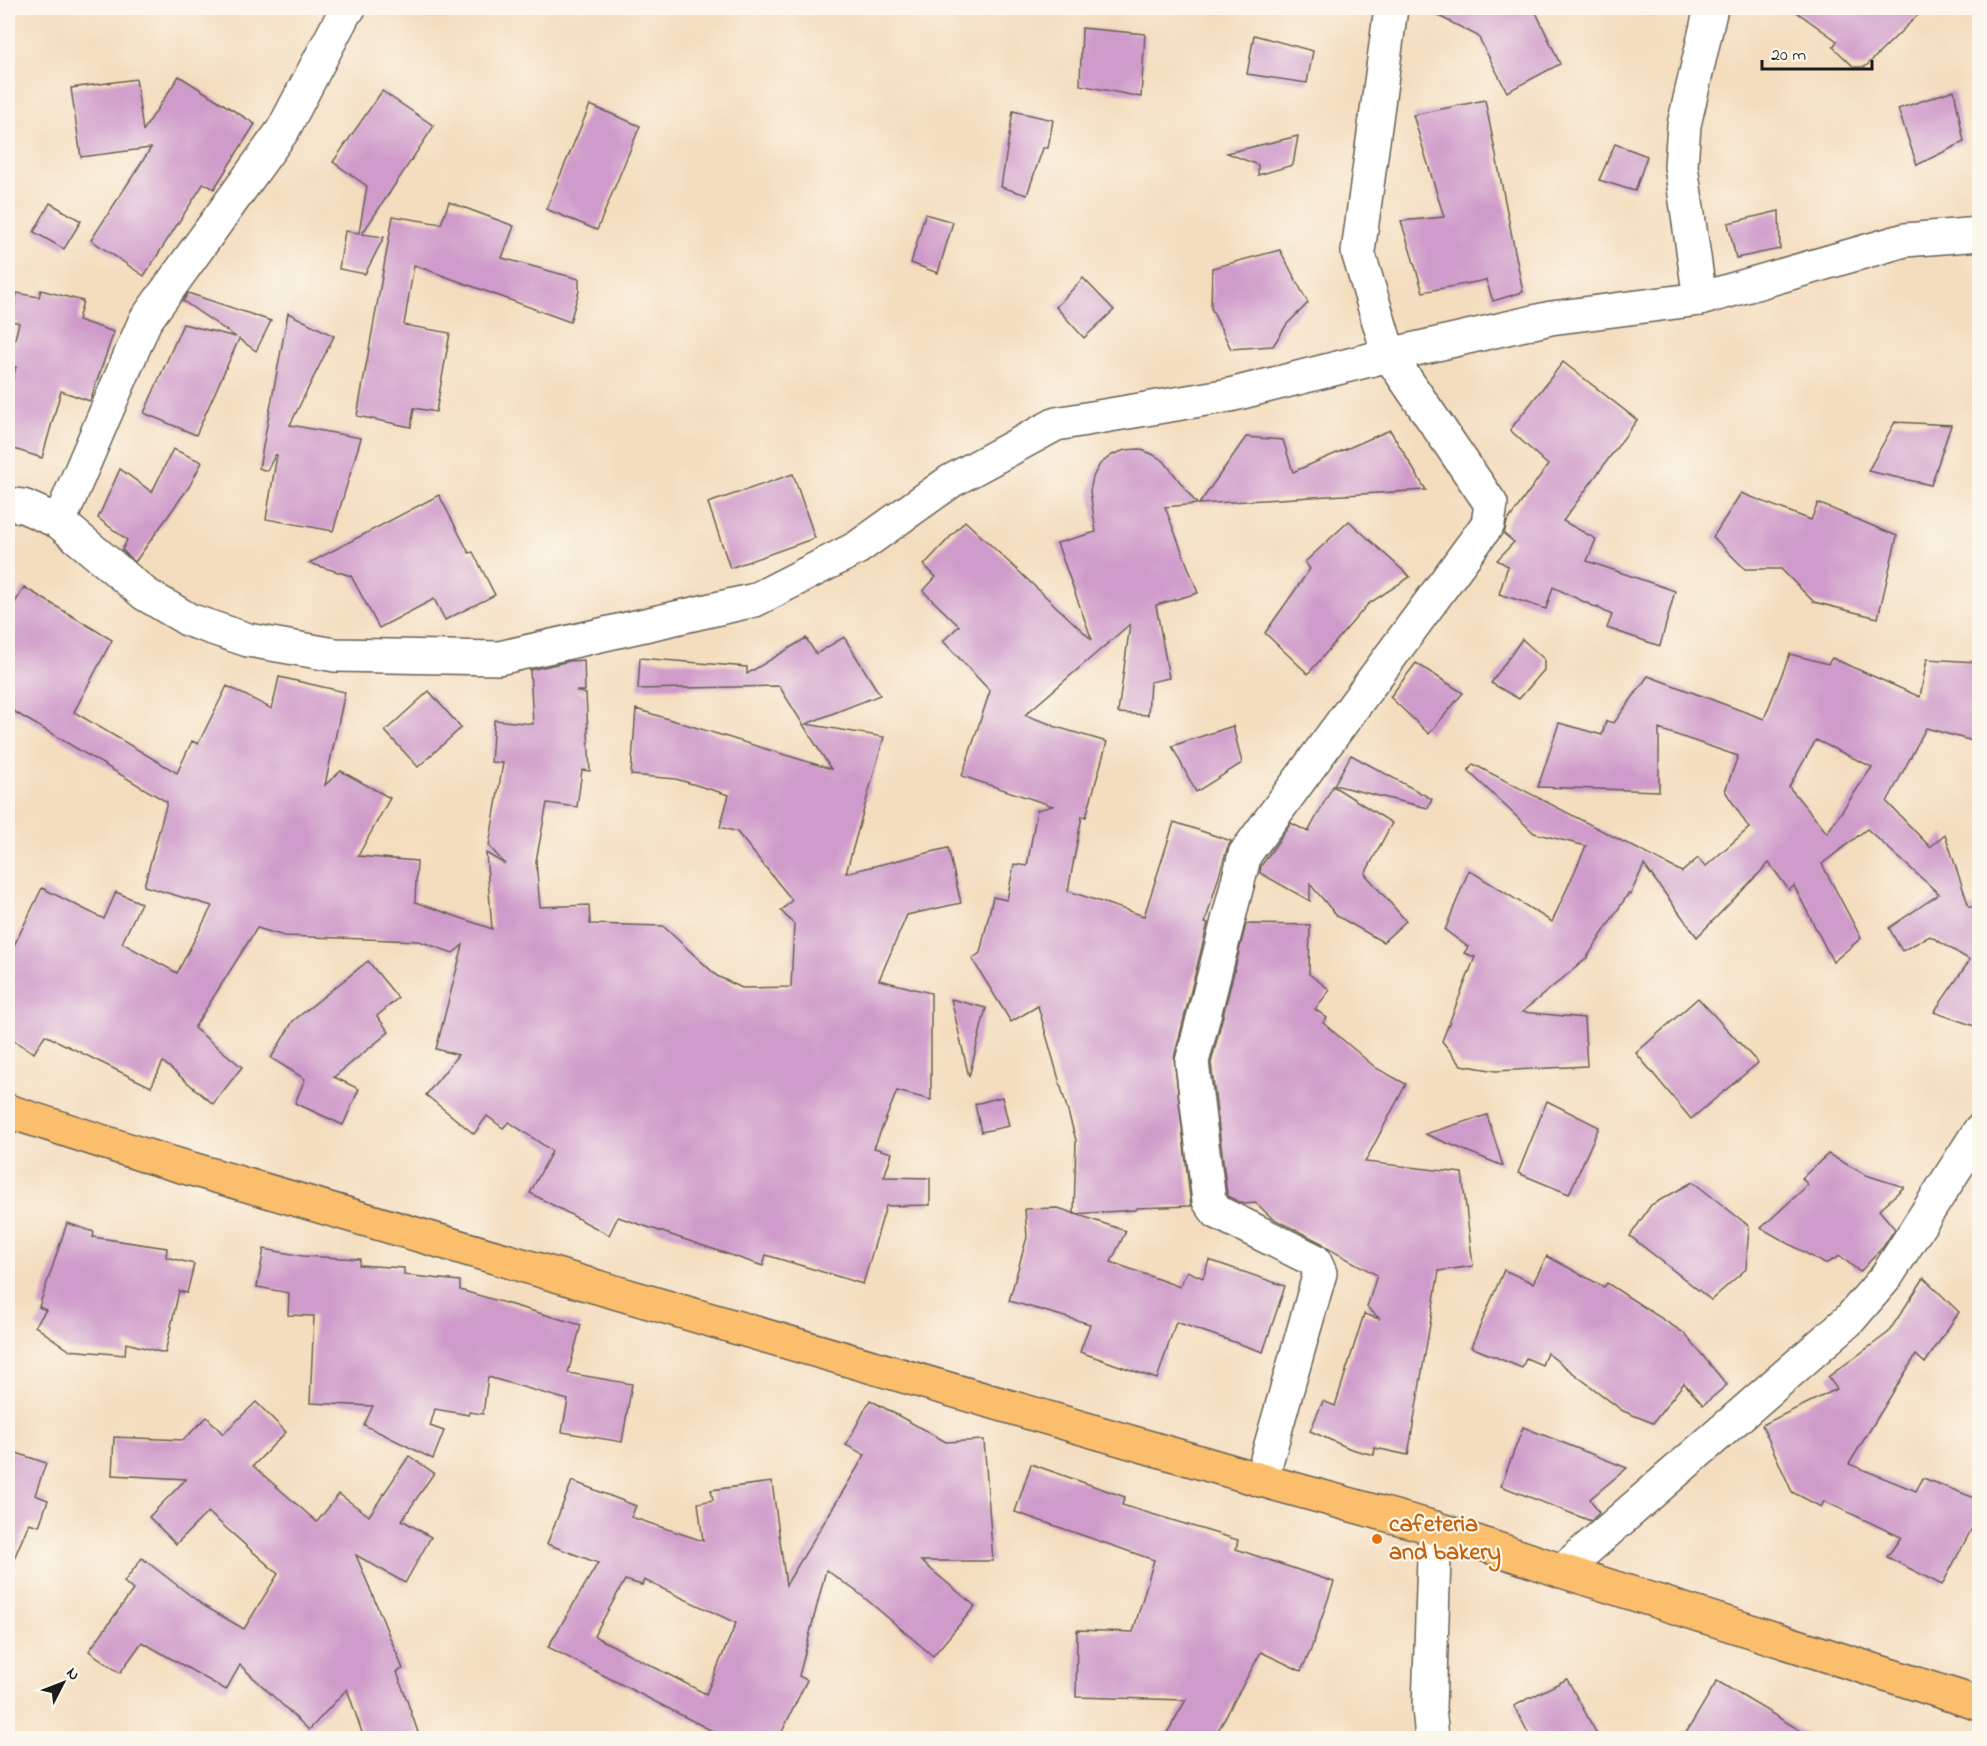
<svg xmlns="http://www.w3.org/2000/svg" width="1987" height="1746" font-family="'Indie Flower',sans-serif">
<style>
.building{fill:#cf9bca;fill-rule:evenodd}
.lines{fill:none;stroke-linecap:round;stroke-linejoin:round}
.street-casing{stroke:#686055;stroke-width:36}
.primary-casing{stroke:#686055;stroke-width:36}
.street{stroke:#fff;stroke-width:33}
.primary{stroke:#fabe6d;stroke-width:33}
.food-dot{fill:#e8710a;stroke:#fbf7ec;stroke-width:2}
.labels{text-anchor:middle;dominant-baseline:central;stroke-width:4.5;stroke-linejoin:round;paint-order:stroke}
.food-label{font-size:24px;font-weight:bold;fill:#c56008;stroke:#fbf7ec;text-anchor:start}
</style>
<rect width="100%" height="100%" fill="#fbf7ec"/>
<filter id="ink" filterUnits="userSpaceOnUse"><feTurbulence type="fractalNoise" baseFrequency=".0167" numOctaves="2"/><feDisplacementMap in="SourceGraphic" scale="12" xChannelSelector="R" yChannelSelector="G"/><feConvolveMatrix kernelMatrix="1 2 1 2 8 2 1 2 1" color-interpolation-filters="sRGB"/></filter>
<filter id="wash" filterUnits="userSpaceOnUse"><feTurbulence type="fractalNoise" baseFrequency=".008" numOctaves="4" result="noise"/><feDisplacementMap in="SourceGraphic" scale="24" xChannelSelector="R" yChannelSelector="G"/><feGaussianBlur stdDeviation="1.35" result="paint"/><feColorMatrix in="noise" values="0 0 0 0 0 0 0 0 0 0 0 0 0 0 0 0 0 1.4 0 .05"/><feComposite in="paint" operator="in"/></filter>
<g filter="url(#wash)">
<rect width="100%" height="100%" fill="#f4ddbe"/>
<g id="blocks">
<!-- building -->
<g class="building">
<path d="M 1423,8 L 1534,8 L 1560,64 L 1507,92 L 1478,36 Z"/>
<path d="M 1791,8 L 1925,8 L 1865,67 L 1854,67 L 1833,47 L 1837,41 Z"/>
<path d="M 1082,28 L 1145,34 L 1141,97 L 1080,85 Z"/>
<path d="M 1254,35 L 1313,51 L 1307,83 L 1247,74 Z"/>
<path d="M 179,76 L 255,124 L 214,189 L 204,183 L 144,276 L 91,240 L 151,148 L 81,157 L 71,88 L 136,79 L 143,131 Z"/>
<path d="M 1954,90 L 1964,142 L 1917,165 L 1898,109 Z"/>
<path d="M 382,91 L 434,126 L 362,234 L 384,237 L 365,274 L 339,269 L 345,231 L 359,233 L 367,186 L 333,162 Z"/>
<path d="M 1485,100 L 1523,292 L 1493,301 L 1486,280 L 1423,292 L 1401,221 L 1444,217 L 1413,115 Z"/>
<path d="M 590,105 L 640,126 L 597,230 L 546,209 Z"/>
<path d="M 1013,111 L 1053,120 L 1048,148 L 1043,148 L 1027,195 L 1001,187 Z"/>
<path d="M 1298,136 L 1293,165 L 1258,175 L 1258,165 L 1227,153 Z"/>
<path d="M 1615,144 L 1647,156 L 1635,191 L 1599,180 Z"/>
<path d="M 449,202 L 514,226 L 502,258 L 579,279 L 579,291 L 570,322 L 414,265 L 404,325 L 450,333 L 436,412 L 414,408 L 411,427 L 357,416 L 393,216 L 441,224 Z"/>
<path d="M 50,203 L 81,221 L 64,249 L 34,232 Z"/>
<path d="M 1779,211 L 1780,249 L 1736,258 L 1728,223 Z"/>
<path d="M 925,214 L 953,222 L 938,273 L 911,263 Z"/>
<path d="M 1280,250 L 1308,303 L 1287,324 L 1273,346 L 1231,349 L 1211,308 L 1212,268 Z"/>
<path d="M 1083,278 L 1114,310 L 1084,338 L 1056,307 Z"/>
<path d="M 41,290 L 83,301 L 78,320 L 114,332 L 90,401 L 61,391 L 42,458 L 8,447 L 8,395 L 16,367 L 8,366 L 19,323 L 12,321 L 17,293 L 39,297 Z"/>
<path d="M 188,293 L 271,321 L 256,351 L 239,339 L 196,435 L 144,413 L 183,324 L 236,337 L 183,301 Z"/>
<path d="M 288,313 L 334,336 L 290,425 L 361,438 L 333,531 L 266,519 L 277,455 L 275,455 L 267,471 L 259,468 Z"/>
<path d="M 1563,362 L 1637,420 L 1563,521 L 1596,539 L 1587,561 L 1675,591 L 1660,646 L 1607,628 L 1612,615 L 1598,608 L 1599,606 L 1597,608 L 1553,587 L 1546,609 L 1499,594 L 1508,566 L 1497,560 L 1514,542 L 1504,534 L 1507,522 L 1548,465 L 1510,430 Z"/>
<path d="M 1895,422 L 1951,425 L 1931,485 L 1868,471 Z"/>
<path d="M 1390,430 L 1426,490 L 1199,504 L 1246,437 L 1283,440 L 1293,472 Z"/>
<path d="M 173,449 L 202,462 L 189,487 L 135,562 L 122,550 L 127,540 L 98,518 L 120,469 L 152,492 Z"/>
<path d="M 1139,449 L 1152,454 L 1164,461 L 1197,504 L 1165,507 L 1198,593 L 1156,605 L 1169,678 L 1150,682 L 1148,715 L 1118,713 L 1130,624 L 1025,715 L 1053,725 L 1053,726 L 1107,742 L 1086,817 L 1082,816 L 1068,891 L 1144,916 L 1174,822 L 1231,841 L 1227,849 L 1205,923 L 1208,923 L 1174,1058 L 1191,1206 L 1137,1208 L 1136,1210 L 1074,1214 L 1076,1140 L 1038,1006 L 1011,1022 L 972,959 L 980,953 L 993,897 L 1007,900 L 1014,864 L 1027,866 L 1037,810 L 1053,806 L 962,776 L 990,691 L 943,641 L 959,626 L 923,591 L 936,577 L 924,565 L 965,521 L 1092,640 L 1057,543 L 1096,532 L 1090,491 L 1093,477 L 1100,464 L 1112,455 L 1125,450 Z"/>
<path d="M 793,474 L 815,538 L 730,568 L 708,503 Z"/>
<path d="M 1741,493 L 1811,520 L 1818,503 L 1897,536 L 1878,618 L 1814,602 L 1781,569 L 1745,569 L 1713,537 Z"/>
<path d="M 439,495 L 469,553 L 473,552 L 495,595 L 445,620 L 434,599 L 379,628 L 351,576 L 309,563 Z"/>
<path d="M 1349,521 L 1410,577 L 1368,604 L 1308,674 L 1265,633 L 1310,569 L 1305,562 Z"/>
<path d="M 24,587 L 112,640 L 74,712 L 177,773 L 192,741 L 198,744 L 227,686 L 272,709 L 279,677 L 345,692 L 325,785 L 341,771 L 390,798 L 358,856 L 417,861 L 415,902 L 492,929 L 486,853 L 505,864 L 489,846 L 503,763 L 491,762 L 494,720 L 533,724 L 530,670 L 570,661 L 584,660 L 585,691 L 576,691 L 586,694 L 590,771 L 582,770 L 577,807 L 547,803 L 536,861 L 540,907 L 589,905 L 590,924 L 663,926 L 717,976 L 742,988 L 791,987 L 794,924 L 781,911 L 792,900 L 737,832 L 720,827 L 729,795 L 676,779 L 631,775 L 636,709 L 831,769 L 779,686 L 638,689 L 640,658 L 747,667 L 747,674 L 806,638 L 816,654 L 844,637 L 880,695 L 806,724 L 884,737 L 846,873 L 948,848 L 961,903 L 907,915 L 879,980 L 931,993 L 931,1100 L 897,1091 L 874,1148 L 892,1153 L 884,1177 L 930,1178 L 930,1205 L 886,1206 L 863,1284 L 766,1255 L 763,1266 L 618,1217 L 609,1235 L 530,1193 L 552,1151 L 509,1122 L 503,1128 L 487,1116 L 474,1134 L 426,1095 L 458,1055 L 436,1049 L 463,945 L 453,953 L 419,941 L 284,936 L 257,928 L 194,1028 L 242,1067 L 213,1104 L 163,1062 L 151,1087 L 45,1035 L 34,1053 L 8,1037 L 8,958 L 42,888 L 104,919 L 116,892 L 141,903 L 122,943 L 177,973 L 212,906 L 144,886 L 167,802 L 8,708 L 8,615 Z"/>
<path d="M 1522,639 L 1544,659 L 1544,670 L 1519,699 L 1491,683 Z"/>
<path d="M 1790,654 L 1828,664 L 1832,658 L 1920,697 L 1927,659 L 1976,662 L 1980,743 L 1926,728 L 1887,802 L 1930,847 L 1945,834 L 1969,907 L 1980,906 L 1980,1028 L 1934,1012 L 1970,960 L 1930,936 L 1902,951 L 1889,928 L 1939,894 L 1867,829 L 1822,864 L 1861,938 L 1833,962 L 1794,886 L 1789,890 L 1769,863 L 1697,937 L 1644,865 L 1630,895 L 1628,894 L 1586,959 L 1522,1012 L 1584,1018 L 1587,1066 L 1496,1071 L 1461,1065 L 1442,1041 L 1475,957 L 1464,953 L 1468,947 L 1445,930 L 1469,870 L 1552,922 L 1586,846 L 1534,833 L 1468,771 L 1473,764 L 1682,872 L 1698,858 L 1705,867 L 1749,828 L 1725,791 L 1738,756 L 1659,729 L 1659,791 L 1538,787 L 1559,723 L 1602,735 L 1606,721 L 1614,723 L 1648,676 L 1764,719 ZM 1816,740 L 1872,767 L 1827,833 L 1789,787 Z"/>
<path d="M 1416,663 L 1463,693 L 1429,734 L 1390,697 Z"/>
<path d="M 429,691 L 461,728 L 418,767 L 385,731 Z"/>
<path d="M 1233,726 L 1242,763 L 1196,792 L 1172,746 Z"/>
<path d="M 1351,755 L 1432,799 L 1428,808 L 1334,785 Z"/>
<path d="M 1333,786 L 1392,823 L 1365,874 L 1406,921 L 1383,942 L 1337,916 L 1310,884 L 1310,901 L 1260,873 L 1261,866 L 1291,823 L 1308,832 Z"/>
<path d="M 1246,924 L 1310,925 L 1309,974 L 1330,990 L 1315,1009 L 1327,1018 L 1323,1023 L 1376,1068 L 1406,1084 L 1365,1162 L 1462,1173 L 1473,1266 L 1439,1271 L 1408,1455 L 1375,1448 L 1374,1455 L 1351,1449 L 1310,1431 L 1323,1401 L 1335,1406 L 1364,1314 L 1380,1319 L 1367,1307 L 1377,1275 L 1327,1248 L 1322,1243 L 1272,1218 L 1256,1203 L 1244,1204 L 1229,1197 L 1227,1194 L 1211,1063 Z"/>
<path d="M 368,961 L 398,998 L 377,1016 L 389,1032 L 334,1077 L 359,1089 L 343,1125 L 295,1103 L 305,1079 L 271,1058 L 293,1021 Z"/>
<path d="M 1698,998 L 1758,1063 L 1691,1119 L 1636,1053 Z"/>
<path d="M 951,999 L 986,1008 L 969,1077 Z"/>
<path d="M 1002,1097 L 1009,1126 L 981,1132 L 975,1104 Z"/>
<path d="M 1547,1101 L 1599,1127 L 1569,1194 L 1518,1173 Z"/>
<path d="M 1487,1115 L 1503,1166 L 1425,1134 Z"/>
<path d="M 1828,1154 L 1866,1175 L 1904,1187 L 1879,1210 L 1895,1229 L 1883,1247 L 1860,1272 L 1840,1256 L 1825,1264 L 1761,1228 L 1808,1185 L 1802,1178 Z"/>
<path d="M 1693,1182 L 1749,1226 L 1746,1269 L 1711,1300 L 1630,1236 L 1651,1205 Z"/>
<path d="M 1058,1208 L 1126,1231 L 1111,1262 L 1180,1287 L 1187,1271 L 1203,1278 L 1209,1260 L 1285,1286 L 1263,1352 L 1176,1322 L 1157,1379 L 1080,1352 L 1090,1324 L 1009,1301 L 1027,1237 L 1025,1209 Z"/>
<path d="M 67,1223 L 94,1232 L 93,1237 L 167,1248 L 166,1257 L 194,1264 L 187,1293 L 179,1291 L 165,1353 L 126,1343 L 125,1355 L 69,1350 L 35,1326 L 46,1310 L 39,1307 Z"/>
<path d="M 264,1249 L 303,1256 L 360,1259 L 359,1265 L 404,1268 L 404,1275 L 460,1281 L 460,1290 L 581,1325 L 568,1373 L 632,1384 L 622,1442 L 562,1432 L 568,1400 L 488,1377 L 483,1414 L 469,1412 L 469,1415 L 435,1409 L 430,1426 L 444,1431 L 433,1459 L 364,1425 L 373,1406 L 310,1403 L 314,1316 L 288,1315 L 289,1293 L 257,1287 Z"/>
<path d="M 1547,1256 L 1604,1287 L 1607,1283 L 1684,1333 L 1727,1385 L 1703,1405 L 1684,1383 L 1653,1423 L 1623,1411 L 1547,1353 L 1542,1365 L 1526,1358 L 1522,1368 L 1471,1347 L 1504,1270 L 1533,1283 Z"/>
<path d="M 1924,1278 L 1959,1312 L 1925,1363 L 1916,1355 L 1849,1464 L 1916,1491 L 1923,1478 L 1980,1500 L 1980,1513 L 1942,1585 L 1887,1557 L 1901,1537 L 1824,1501 L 1821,1507 L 1792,1492 L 1762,1425 L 1837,1389 L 1828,1377 L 1888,1333 Z"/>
<path d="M 870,1400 L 946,1442 L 984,1440 L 993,1561 L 921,1561 L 975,1606 L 933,1656 L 860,1594 L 826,1570 L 799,1676 L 807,1680 L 779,1738 L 726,1738 L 548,1647 L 598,1563 L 547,1544 L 572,1481 L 636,1506 L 631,1517 L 703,1541 L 698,1503 L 713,1500 L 711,1490 L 772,1482 L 786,1585 L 865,1455 L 846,1445 ZM 625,1580 L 642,1585 L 644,1580 L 736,1623 L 706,1694 L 594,1636 Z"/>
<path d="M 256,1402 L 286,1432 L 253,1466 L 317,1522 L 339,1494 L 369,1516 L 409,1456 L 434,1473 L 402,1520 L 431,1537 L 405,1583 L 356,1555 L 403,1669 L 397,1672 L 420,1738 L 364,1738 L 347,1689 L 309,1730 L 240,1665 L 226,1690 L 142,1642 L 120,1673 L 89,1651 L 133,1590 L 124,1582 L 142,1558 L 204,1606 L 244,1629 L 278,1574 L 208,1512 L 176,1544 L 149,1517 L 186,1479 L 112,1475 L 114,1437 L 183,1440 L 207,1417 L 223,1434 Z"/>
<path d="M 1523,1427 L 1627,1468 L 1590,1499 L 1599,1513 L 1591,1521 L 1501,1486 Z"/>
<path d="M 8,1450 L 46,1463 L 35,1495 L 48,1500 L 39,1526 L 29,1523 L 8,1573 Z"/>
<path d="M 1031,1464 L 1125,1497 L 1122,1505 L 1238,1540 L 1236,1549 L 1334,1582 L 1310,1652 L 1301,1671 L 1261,1652 L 1214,1738 L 1164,1738 L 1186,1700 L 1076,1697 L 1077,1630 L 1133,1632 L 1154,1560 L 1015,1512 Z"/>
<path d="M 1567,1679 L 1599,1738 L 1531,1738 L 1514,1706 Z"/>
<path d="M 1717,1681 L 1813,1738 L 1683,1738 Z"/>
</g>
</g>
</g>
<g filter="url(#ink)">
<use href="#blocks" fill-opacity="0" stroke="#686055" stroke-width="1.5"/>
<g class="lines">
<defs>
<g id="street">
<path d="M 1700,299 L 1681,166 L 1684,125 L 1711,8"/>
<path d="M 8,504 L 23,506 L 59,522 L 145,594 L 189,620 L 248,640 L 335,655 L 499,658 L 755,600 L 857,548 L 951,481 L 1056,424 L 1230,395 L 1389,355 L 1551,318 L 1700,299 L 1905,240 L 1980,234"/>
<path d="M 59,522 L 145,321 L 283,130 L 346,10 L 349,8"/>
<path d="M 1261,1480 L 1320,1273 L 1314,1260 L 1217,1212 L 1209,1201 L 1192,1062 L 1245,854 L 1488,524 L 1491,504 L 1389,355 L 1358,252 L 1391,8"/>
<path d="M 1562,1571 L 1849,1320 L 1886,1277 L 1980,1130"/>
<path d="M 1432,1738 L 1429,1708 L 1435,1528"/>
</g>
<path id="primary" d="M 8,1111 L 147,1156 L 1261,1480 L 1435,1528 L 1562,1571 L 1980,1704"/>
</defs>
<!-- street casing -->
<use href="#street" class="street-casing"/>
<!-- primary casing -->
<use href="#primary" class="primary-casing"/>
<!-- street -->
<use href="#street" class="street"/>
<!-- primary -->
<use href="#primary" class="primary"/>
</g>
</g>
<!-- markers -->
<circle class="food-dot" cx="1377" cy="1539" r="6"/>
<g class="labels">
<!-- food labels -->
<g class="food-label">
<text x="1389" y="1525">cafeteria<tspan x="1389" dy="28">and bakery</tspan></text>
</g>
</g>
<!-- margin -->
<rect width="1987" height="1746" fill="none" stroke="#fbf7ec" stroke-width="30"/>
<!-- north arrow -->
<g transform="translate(63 1683) rotate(48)" stroke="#fbf7ec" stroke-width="4.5" paint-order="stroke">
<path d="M0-4.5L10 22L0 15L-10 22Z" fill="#1c1c1c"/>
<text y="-9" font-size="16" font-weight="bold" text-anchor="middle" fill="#1c1c1c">N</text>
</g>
<!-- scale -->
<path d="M1762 60v9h110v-9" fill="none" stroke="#1c1c1c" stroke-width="3"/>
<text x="1771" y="60" font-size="18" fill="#1c1c1c" stroke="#fbf7ec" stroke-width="4.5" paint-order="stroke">20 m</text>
</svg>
